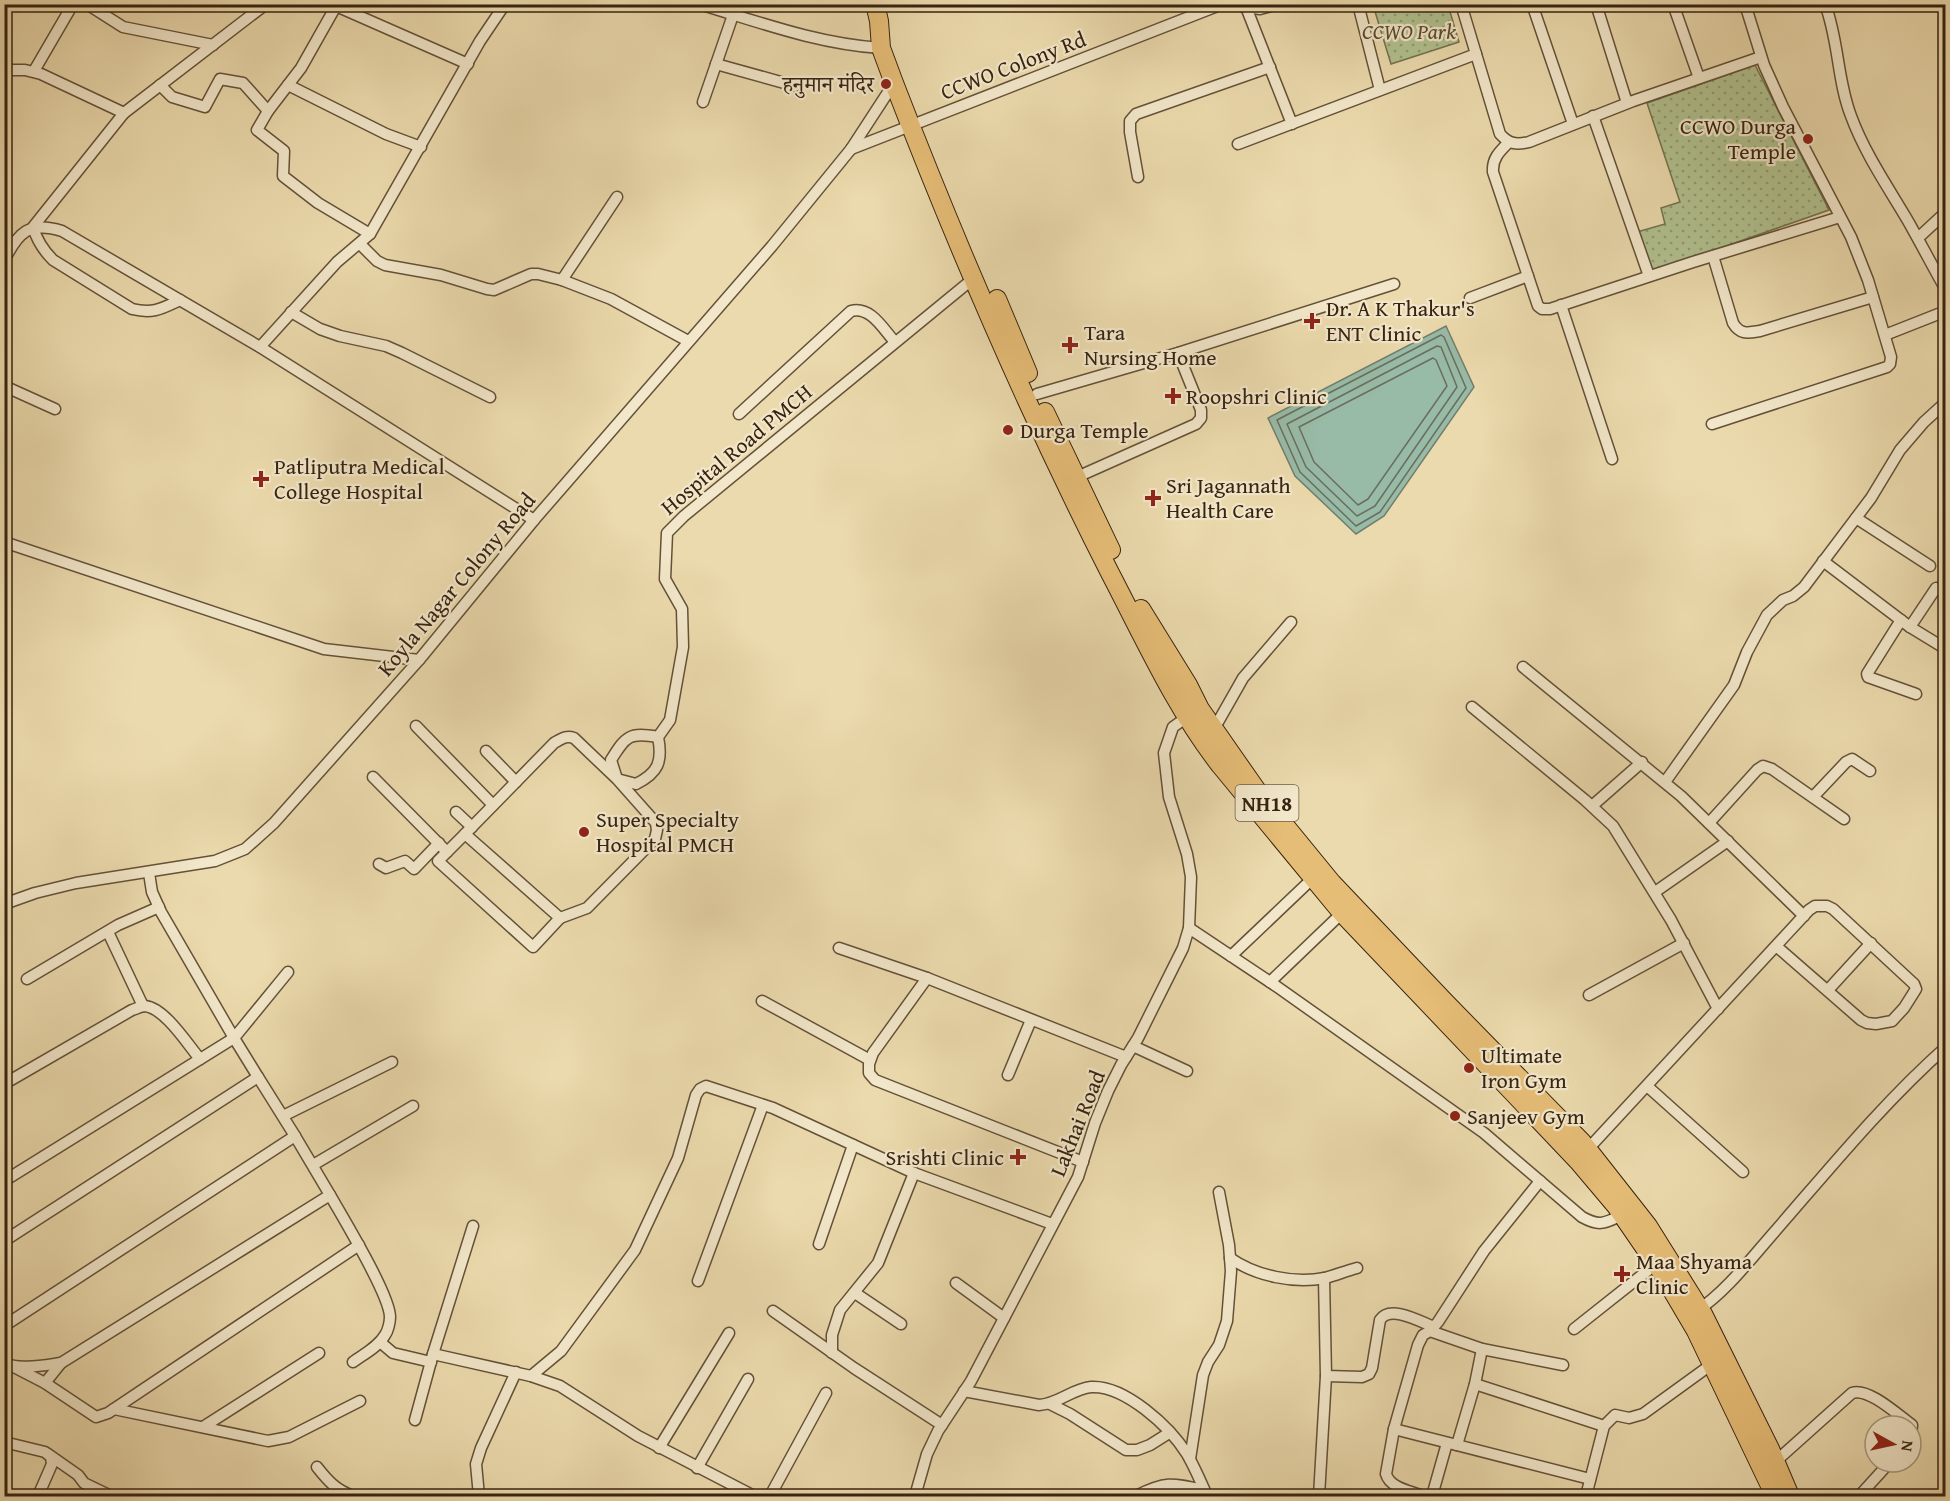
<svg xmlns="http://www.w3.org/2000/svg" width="1950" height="1501" font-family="'Gentium Book Plus','Noto Serif Devanagari',serif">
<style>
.park{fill:url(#park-dots);stroke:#747250;stroke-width:1.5}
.water{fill:#98bba8;stroke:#717e6c;stroke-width:1.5}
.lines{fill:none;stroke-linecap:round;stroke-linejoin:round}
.shore{stroke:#686f5c;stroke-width:1.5}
.minor-casing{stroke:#645138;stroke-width:13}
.trunk-casing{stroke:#372311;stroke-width:20}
.minor{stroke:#f2e7ca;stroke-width:10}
.trunk{stroke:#e6bd76;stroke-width:18}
.poi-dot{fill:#8f2418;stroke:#f2e7ca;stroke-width:2}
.labels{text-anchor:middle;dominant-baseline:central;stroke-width:4.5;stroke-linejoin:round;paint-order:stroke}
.shield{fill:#f2e7ca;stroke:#6f5e48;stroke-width:1.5}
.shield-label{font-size:21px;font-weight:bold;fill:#372311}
.park-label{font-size:22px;font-style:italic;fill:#564a30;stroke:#f2e7ca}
.street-label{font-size:22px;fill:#372311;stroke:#f2e7ca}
.poi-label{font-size:22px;fill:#372311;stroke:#f2e7ca;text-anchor:start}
</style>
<defs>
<pattern id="park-dots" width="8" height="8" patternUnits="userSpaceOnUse" patternTransform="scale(1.5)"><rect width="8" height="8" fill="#b1c18f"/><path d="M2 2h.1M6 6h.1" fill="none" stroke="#919c73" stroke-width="1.8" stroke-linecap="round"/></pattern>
</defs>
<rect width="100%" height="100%" fill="#ebdaad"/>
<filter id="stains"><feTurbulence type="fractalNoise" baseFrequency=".00333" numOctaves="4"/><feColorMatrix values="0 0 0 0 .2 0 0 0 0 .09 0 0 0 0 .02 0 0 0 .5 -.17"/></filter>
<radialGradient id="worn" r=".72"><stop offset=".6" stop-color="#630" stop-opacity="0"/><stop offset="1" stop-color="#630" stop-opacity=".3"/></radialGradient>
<!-- park -->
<g class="park">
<path d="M 1373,5 L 1448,5 L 1459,42 L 1391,64 Z"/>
<path d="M 1755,65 L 1829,210 L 1652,272 L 1637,232 L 1665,224 L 1661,208 L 1680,202 L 1647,103 Z"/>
</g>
<!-- water -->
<path class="water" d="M 1446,326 L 1474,387 L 1384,516 L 1356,534 L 1295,476 L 1268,418 Z"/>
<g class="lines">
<!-- shore -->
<g class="shore">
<path d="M 1441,335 L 1444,337 L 1466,388 L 1380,512 L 1356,526 L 1300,472 L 1277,420 Z"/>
<path d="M 1437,346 L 1441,347 L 1457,387 L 1375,506 L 1357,516 L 1306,467 L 1287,424 Z"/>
<path d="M 1433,358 L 1436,360 L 1447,386 L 1368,499 L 1358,505 L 1314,462 L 1299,427 Z"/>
</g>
<defs>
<g id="minor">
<path d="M 87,4 L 123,27 L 213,45"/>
<path d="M 699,4 C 759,22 818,44 881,48"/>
<path d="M 1358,4 L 1380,90"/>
<path d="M 1461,4 L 1500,134 C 1509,144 1516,145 1529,142 L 1633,101 L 1761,57"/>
<path d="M 1532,4 L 1573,124"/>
<path d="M 1596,4 L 1627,103"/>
<path d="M 1673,4 L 1699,78"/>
<path d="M 1825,4 C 1839,41 1837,80 1851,116 C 1865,154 1888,187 1908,221 C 1921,244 1933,267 1946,290"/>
<path d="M 1241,6 L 1260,9 L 1279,4"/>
<path d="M 1246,7 L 1292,124"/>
<path d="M 716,64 L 795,86"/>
<path d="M 4,70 L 25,70 L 41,74 L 124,113"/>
<path d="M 34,71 L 73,4"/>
<path d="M 160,85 L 172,97 L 205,107 L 220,79 L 243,83 L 268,111 L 257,130 L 284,151 L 283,176 L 318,203 L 370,234"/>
<path d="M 288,85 L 386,134 L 421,147"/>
<path d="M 703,102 L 733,15"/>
<path d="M 268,111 L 301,68 L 336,6 L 468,64"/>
<path d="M 1593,116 L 1649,276"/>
<path d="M 1508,143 C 1499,152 1492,159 1493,172 L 1538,306 L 1542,309 L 1550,309 L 1693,262 L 1840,217"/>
<path d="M 1238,144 L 1476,54"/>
<path d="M 851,149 L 1220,5 L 1232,4"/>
<path d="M 1138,177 L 1130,132 L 1130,121 L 1136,114 L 1270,67"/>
<path d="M 1918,238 L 1946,212"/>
<path d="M 360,244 L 377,261 L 385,265 L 441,275 L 487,289 L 494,290 L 531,274 L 538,274 L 562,280 L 611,299 L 688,341"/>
<path d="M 1713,256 L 1733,323 C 1740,335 1748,333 1760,331 L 1873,297"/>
<path d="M 4,261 C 18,232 29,221 62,231 L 260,347 L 534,520"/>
<path d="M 562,280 L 617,197"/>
<path d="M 1470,298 L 1528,276"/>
<path d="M 180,300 C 161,309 153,314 132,309 L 53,260 C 43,250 37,241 33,227 L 124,113 L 266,4"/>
<path d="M 1561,305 L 1612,459"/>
<path d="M 291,312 L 320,329 L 340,336 L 386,346 L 402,353 L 490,397"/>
<path d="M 1885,335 L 1946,311"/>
<path d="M 260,347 L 337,262 L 370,234 L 480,41 L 505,4"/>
<path d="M 4,386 L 55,409"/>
<path d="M 1037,394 L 1178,353 L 1394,284"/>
<path d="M 739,414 L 851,311 C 871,306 883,329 895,342"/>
<path d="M 1712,424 L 1887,367 L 1890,364 L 1891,357 L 1868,280 L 1851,237 L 1783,107 L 1764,65 L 1745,4"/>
<path d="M 1077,477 L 1196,424 L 1201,418 L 1201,410 L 1178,353"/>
<path d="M 1856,518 L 1930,566"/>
<path d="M 4,542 L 324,649 L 419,660"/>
<path d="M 1823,561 L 1910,627 L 1946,649"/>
<path d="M 1901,620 L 1867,674 L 1868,677 L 1916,694"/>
<path d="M 1910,627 L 1936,588"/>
<path d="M 1523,667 L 1681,796 L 1804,916"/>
<path d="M 1472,707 L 1585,800 L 1613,826 L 1671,920 L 1718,1009"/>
<path d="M 416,726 L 493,805"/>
<path d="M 1214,729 L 1243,678 L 1291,622"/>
<path d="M 658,737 C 663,762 658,773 636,784 L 617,779 L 574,738 C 566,735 561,739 554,743 L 465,834 L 560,918 L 587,908 L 655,839 L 657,830 L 656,823 L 617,779 L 611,760 C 626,736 629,732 658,737 L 670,720 L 683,647 L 682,609 L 665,579 L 667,533 L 684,516 L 974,278"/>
<path d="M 486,751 L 516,782"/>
<path d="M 373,777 L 447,852"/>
<path d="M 1665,782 L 1734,685 L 1747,652 L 1767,615 L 1783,600 L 1793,596 L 1804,587 L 1871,498 L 1900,450 L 1924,422 L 1946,402"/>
<path d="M 1813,797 L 1846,762 L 1852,759 L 1870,771"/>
<path d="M 1592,806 L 1642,762"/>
<path d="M 456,812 L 472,827"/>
<path d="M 1709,823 L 1757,770 L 1763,766 L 1772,769 L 1844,819"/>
<path d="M 465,834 L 438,861 L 533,947 L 560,918"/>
<path d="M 379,864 L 386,868 L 405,861 L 414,869 L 439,843"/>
<path d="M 1655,892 L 1728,841"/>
<path d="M 4,904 L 35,893 L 76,883 L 215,861 L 245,849 L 274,823 L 419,660 L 534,520 L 772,246 L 851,149 L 894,83"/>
<path d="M 1189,928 L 1276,986 L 1484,1133 L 1582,1217 C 1600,1227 1605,1223 1622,1215"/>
<path d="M 108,932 L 143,1006"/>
<path d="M 839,948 L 927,978 L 1126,1057"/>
<path d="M 1231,956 L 1312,879"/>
<path d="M 927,978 L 873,1053 L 869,1064 L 869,1073 L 875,1080 L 1083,1162"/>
<path d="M 27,979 L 118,925 L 159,907"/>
<path d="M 1270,982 L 1342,913"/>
<path d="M 1828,990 L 1871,943"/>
<path d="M 1589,995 L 1684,943"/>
<path d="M 762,1001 L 870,1060"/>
<path d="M 1133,1046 L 1187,1071"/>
<path d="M 1008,1075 L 1031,1020"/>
<path d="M 258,1077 L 295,1136"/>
<path d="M 4,1084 L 132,1010 C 136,1009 141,1006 145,1006 C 165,1008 188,1045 200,1059"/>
<path d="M 1647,1086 L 1743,1172"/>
<path d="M 283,1116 L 392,1062"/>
<path d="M 1588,1149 L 1809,910 L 1815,906 L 1827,906 L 1833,909 L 1914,984 L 1916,989 L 1904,1008 L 1892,1021 L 1876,1024 L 1867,1023 L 1861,1020 L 1776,946"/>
<path d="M 313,1165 L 413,1106"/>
<path d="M 4,1181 L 234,1038 L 288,972"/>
<path d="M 330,1195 C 343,1218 390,1295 390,1317 C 390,1322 388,1331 385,1335 C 378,1347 364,1354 353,1362"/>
<path d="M 4,1241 L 258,1077 L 234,1038 L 161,912 L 152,892 L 149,873"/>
<path d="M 819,1244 L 853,1145"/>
<path d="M 1230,1258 C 1256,1276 1294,1284 1325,1278 C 1336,1275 1346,1271 1357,1268"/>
<path d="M 698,1281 L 763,1105"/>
<path d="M 956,1283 L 1004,1318"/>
<path d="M 855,1293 L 901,1324"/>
<path d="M 773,1311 L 854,1368 L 942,1425"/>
<path d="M 1697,1311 C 1728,1290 1752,1257 1777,1229 C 1831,1167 1884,1102 1946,1047"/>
<path d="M 4,1326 L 295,1136 L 330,1195 L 61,1363 C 46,1365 16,1371 4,1362"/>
<path d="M 1574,1329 L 1656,1264"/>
<path d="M 1430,1331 L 1438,1322 L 1484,1251 L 1540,1181"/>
<path d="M 380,1342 L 393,1353 L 431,1362"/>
<path d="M 832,1353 L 832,1335 L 840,1310 L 878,1263 L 914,1173"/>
<path d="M 433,1354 L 531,1376 L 560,1386 L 638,1436 L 754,1496"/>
<path d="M 14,1367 L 45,1383 L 96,1417 L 108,1413 L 359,1245"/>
<path d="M 531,1376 L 561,1351 L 635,1250 L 678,1158 L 696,1095 L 700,1089 L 706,1086 L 773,1108 L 914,1173 L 1052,1224"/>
<path d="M 1326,1376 L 1362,1377 L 1369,1374 L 1372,1368 L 1380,1320 C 1390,1304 1421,1322 1434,1327"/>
<path d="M 45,1383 L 61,1363"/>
<path d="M 1475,1384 L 1604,1426"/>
<path d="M 964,1391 L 1039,1405 C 1058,1404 1072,1389 1091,1387 C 1125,1385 1170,1427 1187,1454 C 1195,1468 1201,1482 1207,1496"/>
<path d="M 1050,1404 L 1070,1414 L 1126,1450 L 1137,1450 L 1150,1445 L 1169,1433"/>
<path d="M 114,1409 L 268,1441 L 289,1437 L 360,1401"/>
<path d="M 415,1420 L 433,1354 L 473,1226"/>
<path d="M 203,1427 L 319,1353"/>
<path d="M 1394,1429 L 1590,1479"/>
<path d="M 4,1442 L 45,1452 L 51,1457 L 52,1464 L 38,1496"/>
<path d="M 1457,1445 L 1475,1384 L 1482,1349"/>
<path d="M 659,1448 L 729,1333"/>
<path d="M 48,1454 L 78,1475 L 84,1483 L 111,1496"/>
<path d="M 1190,1459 L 1203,1375 L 1208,1362 L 1219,1345 L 1227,1321 L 1231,1271 L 1229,1245 L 1219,1192"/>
<path d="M 1775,1462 L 1852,1393 C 1868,1387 1898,1415 1912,1425 L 1911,1438"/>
<path d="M 317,1467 C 328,1481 336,1490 353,1496"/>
<path d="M 697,1468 L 748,1379"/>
<path d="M 1861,1494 L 1890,1462"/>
<path d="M 479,1496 L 476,1464 L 481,1448 L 516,1372"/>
<path d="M 770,1496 L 826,1393"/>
<path d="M 915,1496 L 927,1454 L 938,1431 L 971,1381 L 1078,1177 L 1095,1123 L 1108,1091 L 1121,1065 L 1138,1038 L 1183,948 L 1189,928 L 1191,877 L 1187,854 L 1169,797 L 1164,753 L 1173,727 L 1190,715"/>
<path d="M 1136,1496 C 1166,1481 1172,1483 1204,1490"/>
<path d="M 1319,1496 L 1326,1376 L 1324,1278"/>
<path d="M 1423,1496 C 1410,1491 1390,1488 1386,1474 L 1394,1429 L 1418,1345 L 1423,1335 L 1430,1331 L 1482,1349 L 1563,1365"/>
<path d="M 1432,1496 L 1447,1443"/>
<path d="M 1586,1496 L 1604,1426 L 1615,1415 L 1629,1418 L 1643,1414 L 1712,1364"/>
</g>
<g id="trunk">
<path d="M 875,4 L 879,21 L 881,48 L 894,83 C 958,249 1029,414 1110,573 C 1144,638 1175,707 1220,765 L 1342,913 L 1578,1161 L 1616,1206 L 1660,1270 L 1696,1331 L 1775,1496"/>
<path d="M 997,299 L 1028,373"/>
<path d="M 1045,412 L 1111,550"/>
<path d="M 1141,609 L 1188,685 L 1200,709 L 1260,795 L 1332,883 L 1444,1001 L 1582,1142 L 1648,1226 L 1703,1314 L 1770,1449 L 1790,1496"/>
</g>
</defs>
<!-- minor casing -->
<use href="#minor" class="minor-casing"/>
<!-- trunk casing -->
<use href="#trunk" class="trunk-casing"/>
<!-- minor -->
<use href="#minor" class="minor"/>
<!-- trunk -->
<use href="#trunk" class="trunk"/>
</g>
<!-- markers -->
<g class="poi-dot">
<circle cx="886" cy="84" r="6"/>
<circle cx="1808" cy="139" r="6"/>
<path d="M1309 312h6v6h6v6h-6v6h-6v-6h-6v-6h6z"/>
<path d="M1067 336h6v6h6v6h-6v6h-6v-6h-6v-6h6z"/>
<path d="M1170 387h6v6h6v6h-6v6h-6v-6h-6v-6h6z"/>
<circle cx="1008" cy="430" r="6"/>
<path d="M258 470h6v6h6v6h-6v6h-6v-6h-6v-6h6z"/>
<path d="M1150 489h6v6h6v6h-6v6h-6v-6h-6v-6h6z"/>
<circle cx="584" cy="832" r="6"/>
<circle cx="1469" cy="1068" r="6"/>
<circle cx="1455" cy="1116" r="6"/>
<path d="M1015 1148h6v6h6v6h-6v6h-6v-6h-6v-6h6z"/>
<path d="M1619 1265h6v6h6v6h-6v6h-6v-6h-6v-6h6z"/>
</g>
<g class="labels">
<!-- shield labels -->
<rect class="shield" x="1235.5" y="785" width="63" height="36" rx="4.5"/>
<g class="shield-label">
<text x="1267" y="803">NH18</text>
</g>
<!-- park labels -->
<g class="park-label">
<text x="1409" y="31">CCWO Park</text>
</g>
<!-- street labels -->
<g class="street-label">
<text transform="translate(1013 65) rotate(-21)">CCWO Colony Rd</text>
<text transform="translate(736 449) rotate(-40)">Hospital Road PMCH</text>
<text transform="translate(456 584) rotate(-50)">Koyla Nagar Colony Road</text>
<text transform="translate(1077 1123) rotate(-68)">Lakhai Road</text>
</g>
<!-- poi labels -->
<g class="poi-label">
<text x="874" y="84" text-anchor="end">हनुमान मंदिर</text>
<text x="1796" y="126" text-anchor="end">CCWO Durga<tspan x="1796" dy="25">Temple</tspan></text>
<text x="1326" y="308">Dr. A K Thakur's<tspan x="1326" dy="25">ENT Clinic</tspan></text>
<text x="1084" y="332">Tara<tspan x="1084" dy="25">Nursing Home</tspan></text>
<text x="1186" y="396">Roopshri Clinic</text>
<text x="1020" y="430">Durga Temple</text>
<text x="274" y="466">Patliputra Medical<tspan x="274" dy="25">College Hospital</tspan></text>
<text x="1166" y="485">Sri Jagannath<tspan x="1166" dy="25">Health Care</tspan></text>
<text x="596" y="819">Super Specialty<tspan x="596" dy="25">Hospital PMCH</tspan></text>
<text x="1481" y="1055">Ultimate<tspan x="1481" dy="25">Iron Gym</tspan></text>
<text x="1467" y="1116">Sanjeev Gym</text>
<text x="1004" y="1157" text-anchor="end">Srishti Clinic</text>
<text x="1636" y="1261">Maa Shyama<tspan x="1636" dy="25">Clinic</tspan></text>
</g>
</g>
<!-- margin -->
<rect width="1950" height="1501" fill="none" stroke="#ebdaad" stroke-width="24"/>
<rect x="6" y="6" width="1938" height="1489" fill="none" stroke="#372311" stroke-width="3"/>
<rect x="12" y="12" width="1926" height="1477" fill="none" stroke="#372311" stroke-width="1.5"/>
<!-- north arrow -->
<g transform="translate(1893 1444) rotate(98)"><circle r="28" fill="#f2e7ca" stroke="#a79980" stroke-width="1.5"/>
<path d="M0-4.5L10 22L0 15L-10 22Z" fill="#8f2418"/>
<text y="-9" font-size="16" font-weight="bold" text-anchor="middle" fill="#372311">N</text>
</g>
<rect width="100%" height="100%" filter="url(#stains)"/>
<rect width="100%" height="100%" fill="url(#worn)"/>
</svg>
